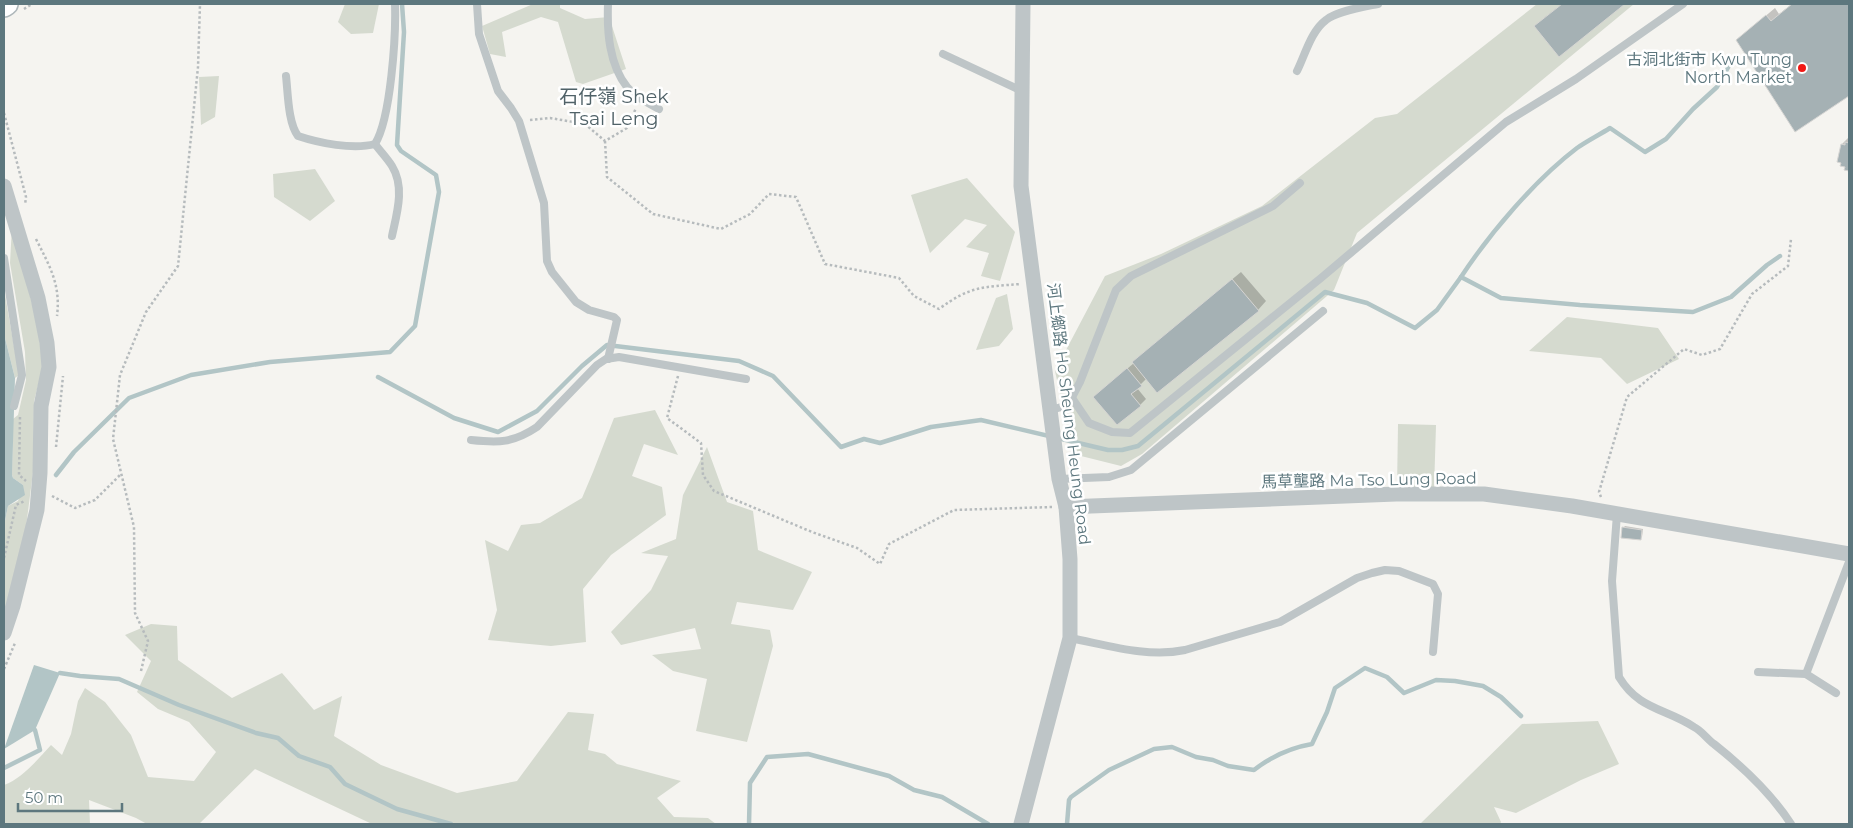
<svg xmlns="http://www.w3.org/2000/svg" width="1853" height="828" font-family="Montserrat,'Noto Sans SC',sans-serif">
<style>
.green{fill:#d5dacf}
.water{fill:#b2c5c6}
.shadow{fill:#0003}
.lines{fill:none;stroke-linecap:round;stroke-linejoin:round}
.stream{stroke:#b2c5c6;stroke-width:4.5}
.building{fill:#a5b1b4;stroke:#d6d5d3}
.secondary-casing{stroke:#aeb7ba;stroke-width:24}
.path{stroke:#b6bbbd;stroke-width:2.5;stroke-dasharray:2.5 2.5;stroke-linecap:butt}
.lane{stroke:#bec5c7;stroke-width:8}
.street{stroke:#bec5c7;stroke-width:15}
.secondary{stroke:#fff;stroke-width:21}
.poi-dot{fill:#f01814;stroke:#fff;stroke-width:2}
.labels{text-anchor:middle;dominant-baseline:central;stroke-width:5;stroke-linejoin:round;paint-order:stroke}
.poi-label{font-size:16px;fill:#5d777e;stroke:#fff;text-anchor:end}
.street-label{font-size:16px;fill:#5d777e;stroke:#fff}
.quarter-label{font-size:19px;fill:#506268;stroke:#fff}
</style>
<rect width="100%" height="100%" fill="#f5f4f0"/>
<!-- green -->
<g class="green">
<path d="M 345,4 L 379,4 L 373,33 L 351,34 L 338,22 Z"/>
<path d="M 533,4 L 560,4 L 560,8 L 585,19 L 609,17 L 626,69 L 583,84 L 576,82 L 558,22 L 541,17 L 502,32 L 506,57 L 490,54 L 482,26 Z"/>
<path d="M 1537,4 L 1634,4 L 1357,233 L 1334,290 L 1142,454 L 1121,466 L 1073,454 L 1055,371 L 1105,276 L 1161,254 L 1262,206 L 1375,118 L 1397,114 Z"/>
<path d="M 219,76 L 215,117 L 201,125 L 199,77 Z"/>
<path d="M 315,169 L 335,201 L 310,221 L 274,197 L 273,174 Z"/>
<path d="M 967,178 L 1015,232 L 1000,281 L 981,276 L 989,253 L 966,247 L 987,225 L 965,219 L 930,253 L 911,195 Z"/>
<path d="M 12,226 L 37,323 L 43,366 L 34,401 L 33,472 L 26,527 L 4,618 L 4,526 L 8,506 L 18,501 L 23,485 L 13,478 L 12,475 L 13,419 L 18,415 L 26,380 L 25,352 L 10,263 Z"/>
<path d="M 4,289 L 19,375 L 15,378 L 4,334 Z"/>
<path d="M 1007,294 L 1013,329 L 999,346 L 976,350 L 996,298 Z"/>
<path d="M 1567,317 L 1658,328 L 1679,359 L 1627,384 L 1601,358 L 1529,351 Z"/>
<path d="M 655,410 L 678,455 L 644,444 L 632,476 L 662,487 L 666,515 L 611,555 L 583,589 L 586,642 L 551,646 L 488,640 L 497,610 L 485,540 L 508,551 L 521,525 L 540,523 L 582,498 L 593,472 L 614,418 Z"/>
<path d="M 1398,424 L 1436,425 L 1434,489 L 1397,488 Z"/>
<path d="M 707,447 L 727,502 L 753,511 L 758,550 L 812,572 L 793,610 L 737,602 L 731,624 L 770,630 L 773,646 L 747,742 L 696,731 L 707,679 L 673,671 L 652,655 L 701,649 L 695,628 L 621,645 L 611,632 L 651,590 L 668,556 L 641,553 L 676,539 L 683,495 Z"/>
<path d="M 151,624 L 177,626 L 178,660 L 232,698 L 282,673 L 314,710 L 342,696 L 334,736 L 381,765 L 457,793 L 517,781 L 568,712 L 594,714 L 588,750 L 605,754 L 617,764 L 681,781 L 657,798 L 674,817 L 708,818 L 716,824 L 372,824 L 255,769 L 199,824 L 147,824 L 136,818 L 89,800 L 90,824 L 4,824 L 4,785 C 23,778 37,760 51,745 L 62,755 L 71,734 L 78,701 L 85,688 L 105,702 L 131,735 L 148,777 L 194,781 L 216,752 L 189,722 L 158,709 L 137,692 L 151,661 L 125,635 Z"/>
<path d="M 1598,721 L 1619,764 L 1581,780 L 1516,813 L 1494,807 L 1501,822 L 1500,824 L 1420,824 L 1522,724 Z"/>
</g>
<!-- water -->
<g class="water">
<path d="M 4,334 L 15,378 L 12,475 L 13,478 L 23,485 L 25,495 L 8,506 L 4,526 Z"/>
<path d="M 34,665 L 60,673 L 35,730 L 4,749 Z"/>
</g>
<!-- shadow -->
<g class="shadow">
<path d="M 1562,4 L 1623,4 L 1560,55 L 1544,18 Z"/>
<path d="M 1792,4 L 1849,4 L 1849,95 L 1796,130 L 1737,40 L 1775,8 L 1779,14 Z"/>
<path d="M 1849,137 L 1849,170 L 1846,169 L 1842,144 Z"/>
<path d="M 1241,272 L 1266,301 L 1258,310 L 1147,378 L 1137,388 L 1146,399 L 1140,405 L 1101,391 L 1134,363 L 1142,354 Z"/>
<path d="M 1625,526 L 1643,529 L 1642,537 L 1640,539 L 1623,528 Z"/>
</g>
<g class="lines">
<!-- stream -->
<g class="stream">
<path d="M 1461,277 C 1490,233 1535,180 1577,148 C 1587,141 1599,135 1610,128 L 1645,152 L 1666,139 L 1693,109 L 1717,87 L 1730,64"/>
<path d="M 378,377 L 454,418 L 498,432 L 537,411 L 582,366 L 607,345 L 739,361 L 773,376 L 841,447 L 864,439 L 880,443 L 931,427 L 981,420 L 1108,450 L 1122,450 L 1138,446 L 1325,292 L 1367,303 L 1415,328 L 1437,310 L 1461,277 L 1501,298 L 1580,305 L 1693,312 L 1731,297 L 1767,265 L 1780,256"/>
<path d="M 56,475 L 74,452 L 129,398 L 191,375 L 270,362 L 390,352 L 415,326 L 439,192 L 436,175 L 401,151 L 397,145 L 404,32 L 402,4"/>
<path d="M 60,673 L 80,676 L 119,679 L 179,705 L 256,733 L 278,738 L 299,756 L 330,767 L 345,784 L 397,809 L 451,824"/>
<path d="M 4,768 L 40,750 L 35,730"/>
<path d="M 749,824 L 750,783 L 767,757 L 808,754 L 889,776 L 914,790 L 942,797 L 988,824"/>
<path d="M 1067,824 L 1069,800 L 1071,797 L 1109,770 L 1154,749 L 1172,747 L 1196,757 L 1213,760 L 1228,766 L 1254,770 C 1272,756 1289,748 1312,744 L 1327,712 L 1335,688 L 1365,668 L 1387,677 L 1404,693 L 1436,680 L 1455,681 L 1483,686 L 1501,697 L 1521,716"/>
</g>
</g>
<!-- building -->
<g class="building">
<path d="M 1562,4 L 1625,4 L 1559,57 L 1534,26 Z"/>
<path d="M 1792,4 L 1849,4 L 1849,96 L 1795,132 L 1736,40 L 1766,15 L 1771,21 Z"/>
<path d="M 1845,142 L 1849,143 L 1849,171 L 1844,170 L 1845,167 L 1840,166 L 1841,163 L 1837,162 L 1841,144 L 1845,145 Z"/>
<path d="M 1232,279 L 1259,311 L 1157,393 L 1132,362 Z"/>
<path d="M 1127,368 L 1142,386 L 1131,394 L 1141,406 L 1117,425 L 1093,397 Z"/>
<path d="M 1622,527 L 1642,530 L 1641,540 L 1621,538 Z"/>
</g>
<g class="lines">
<defs>
<path id="secondary" d="M 4,6 L 7,4"/>
</defs>
<!-- secondary casing -->
<use href="#secondary" class="secondary-casing"/>
<!-- path -->
<g class="path">
<path d="M 24,9 L 32,4"/>
<path d="M 4,113 L 26,197 L 25,205"/>
<path d="M 530,120 L 550,118 L 585,124 L 605,141 L 627,128 L 636,108"/>
<path d="M 605,141 L 607,177 L 653,214 L 721,229 L 750,214 L 769,194 L 796,197 L 825,264 L 899,278 L 914,296 L 939,309 C 970,286 983,287 1021,284"/>
<path d="M 36,239 C 49,265 61,284 57,316"/>
<path d="M 678,376 L 667,418 L 701,443 L 703,475 L 714,491 L 812,532 L 857,548 L 880,564 L 889,544 L 954,510 L 1052,507"/>
<path d="M 20,417 L 19,475 L 26,481"/>
<path d="M 56,447 L 63,376"/>
<path d="M 52,496 L 75,508 L 95,500 L 121,474"/>
<path d="M 1601,497 L 1599,492 L 1627,397 L 1684,349 L 1702,355 L 1720,349 L 1752,294 L 1788,266 L 1791,239"/>
<path d="M 4,558 L 16,505 L 25,501"/>
<path d="M 4,669 L 15,643"/>
<path d="M 141,671 L 148,641 L 135,613 L 134,527 L 113,439 L 120,375 L 146,312 L 178,266 L 198,67 L 200,4"/>
</g>
<!-- lane -->
<g class="lane">
<path d="M 477,4 L 479,34 L 498,91 L 511,108 L 519,121 L 544,203 L 547,261 L 552,272 L 576,302 L 589,310 L 614,317 L 617,320 L 608,359"/>
<path d="M 608,4 C 607,32 609,64 627,87 C 635,97 648,103 659,109"/>
<path d="M 943,54 L 1022,91"/>
<path d="M 1297,71 C 1305,55 1311,31 1326,20 C 1337,11 1363,7 1378,4"/>
<path d="M 286,76 C 288,93 288,123 298,136 C 319,143 353,150 375,144 C 391,118 396,35 395,4"/>
<path d="M 375,144 C 380,151 387,158 392,166 C 405,187 397,213 392,236"/>
<path d="M 4,258 L 22,375 L 14,406"/>
<path d="M 1072,398 L 1089,423 L 1112,432 L 1130,433 L 1321,278 L 1506,122 L 1576,79 L 1683,4"/>
<path d="M 1051,410 L 1068,405 L 1080,382 L 1116,290 L 1131,276 L 1273,206 L 1300,183"/>
<path d="M 471,440 C 499,443 513,443 537,427 L 597,365 L 606,359 L 619,357 L 746,379"/>
<path d="M 1059,479 L 1109,477 L 1131,470 L 1323,311"/>
<path d="M 1617,514 L 1612,581 L 1619,677 C 1639,710 1665,708 1694,727 C 1702,731 1707,739 1714,744 C 1743,767 1771,793 1791,824"/>
<path d="M 1070,638 C 1107,645 1147,658 1185,650 L 1280,622 L 1357,578 L 1372,573 L 1385,570 L 1399,571 L 1433,584 L 1438,594 L 1433,652"/>
<path d="M 1758,672 L 1806,674 L 1836,693"/>
<path d="M 1806,674 L 1849,562"/>
</g>
<!-- street -->
<g class="street">
<path d="M 4,186 L 38,298 L 47,343 L 49,367 L 41,406 L 40,473 L 37,510 L 13,606 L 4,633"/>
<path d="M 1066,507 L 1396,494 L 1484,494 L 1572,506 L 1849,554"/>
<path d="M 1021,824 L 1070,638 L 1070,559 L 1066,507 L 1059,479 L 1021,186 L 1023,4"/>
</g>
<!-- secondary -->
<use href="#secondary" class="secondary"/>
</g>
<!-- markers -->
<circle class="poi-dot" cx="1802" cy="68" r="5"/>
<g class="labels">
<!-- poi labels -->
<g class="poi-label">
<text x="1792" y="59">古洞北街市 Kwu Tung<tspan x="1792" dy="18">North Market</tspan></text>
</g>
<!-- street labels -->
<g class="street-label">
<text transform="translate(1069 414) rotate(83)">河上鄉路 Ho Sheung Heung Road</text>
<text transform="translate(1369 480) rotate(-1)">馬草壟路 Ma Tso Lung Road</text>
</g>
<!-- quarter labels -->
<g class="quarter-label">
<text x="614" y="96">石仔嶺 Shek<tspan x="614" dy="22">Tsai Leng</tspan></text>
</g>
</g>
<!-- border -->
<rect width="1853" height="828" fill="none" stroke="#5d777e" stroke-width="10"/>
<!-- scale -->
<path d="M18 803v8h104v-8" fill="none" stroke="#5d777e" stroke-width="2.5"/>
<text x="25" y="803" font-size="15" fill="#5d777e" stroke="#ffffff" stroke-width="4" paint-order="stroke">50 m</text>
</svg>
